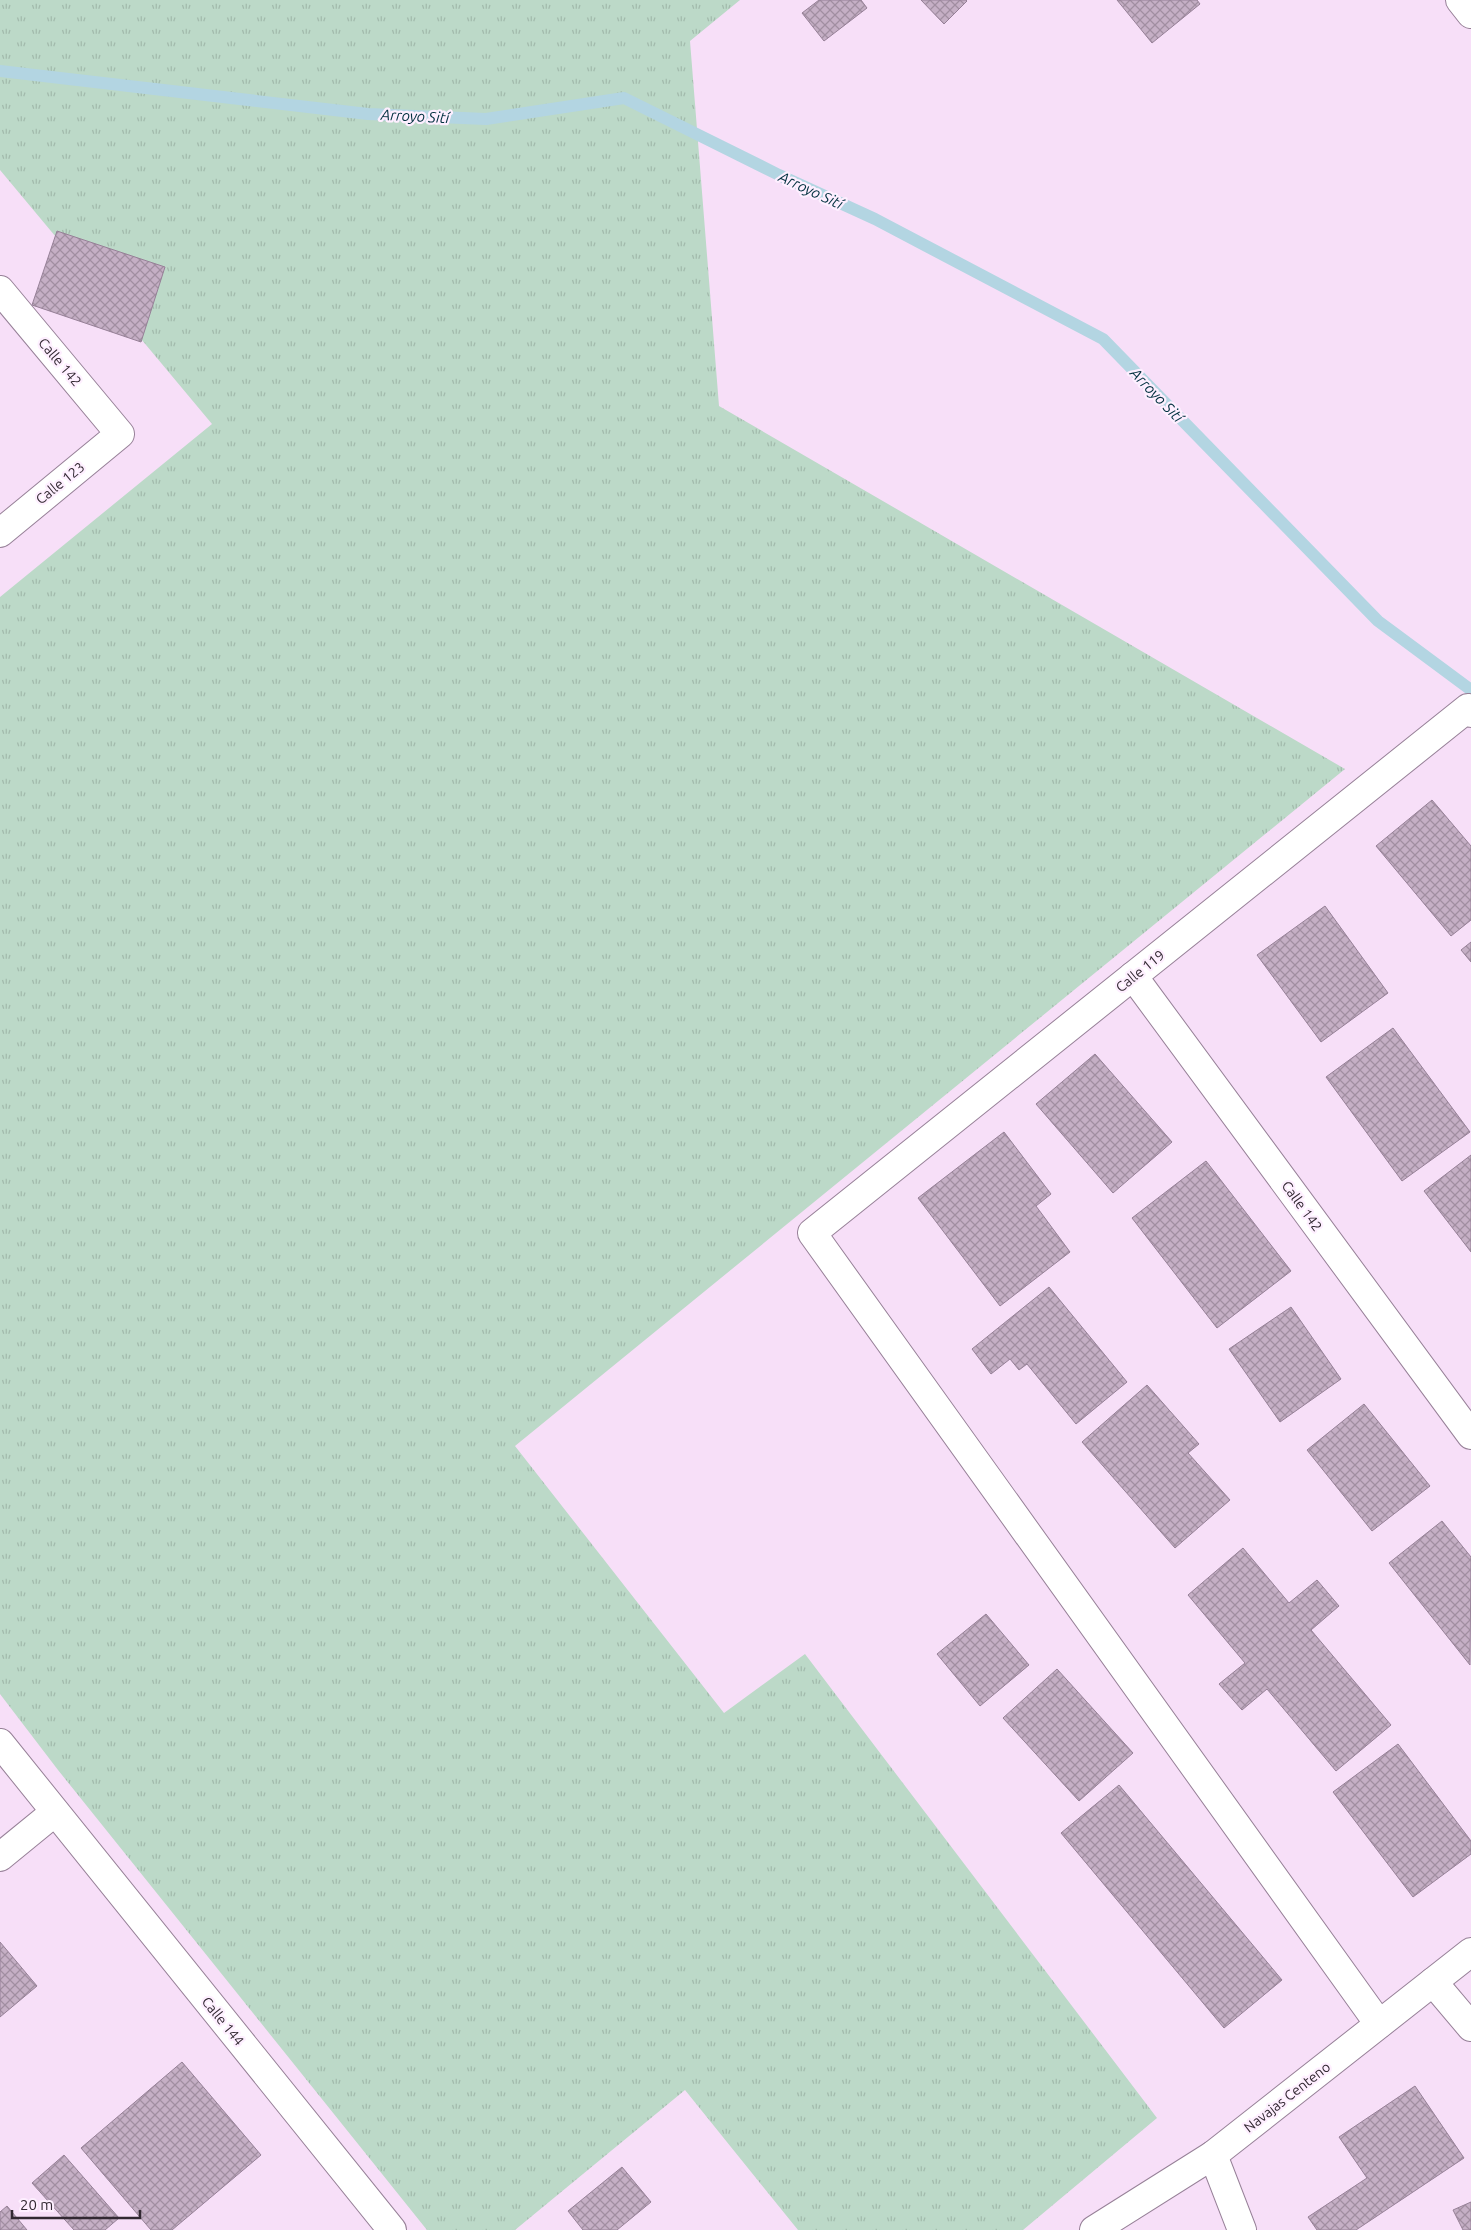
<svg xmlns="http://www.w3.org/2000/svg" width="1471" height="2230" font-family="Ubuntu,sans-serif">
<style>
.grass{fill:url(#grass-tufts)}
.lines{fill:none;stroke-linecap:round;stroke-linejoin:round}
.stream{stroke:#b3d5e2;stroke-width:12}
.building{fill:url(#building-cross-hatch);stroke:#968097}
.minor-casing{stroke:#978198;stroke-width:30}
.minor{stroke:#fff;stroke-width:28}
.labels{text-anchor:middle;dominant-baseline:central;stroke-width:4.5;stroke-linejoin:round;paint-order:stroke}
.street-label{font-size:14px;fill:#322832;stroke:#feefff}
.water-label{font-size:15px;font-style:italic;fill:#00303f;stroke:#feefff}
</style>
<defs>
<pattern id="grass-tufts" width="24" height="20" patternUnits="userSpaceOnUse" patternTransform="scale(1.25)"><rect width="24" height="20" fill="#bcd9c8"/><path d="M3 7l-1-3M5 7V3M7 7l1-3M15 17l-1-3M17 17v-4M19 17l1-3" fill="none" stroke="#a2baac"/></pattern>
<pattern id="building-cross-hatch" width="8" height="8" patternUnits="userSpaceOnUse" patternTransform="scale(1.25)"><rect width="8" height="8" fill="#c5afc5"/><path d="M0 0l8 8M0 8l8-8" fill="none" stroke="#a18ea1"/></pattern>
</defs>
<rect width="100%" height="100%" fill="#f7dff8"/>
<!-- grass -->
<path class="grass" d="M 0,0 L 740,0 L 690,41 L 719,406 L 1345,769 L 515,1446 L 724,1713 L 805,1654 L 1157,2118 L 1023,2230 L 798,2230 L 685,2090 L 515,2230 L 427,2230 L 58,1770 L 0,1694 L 0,597 L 212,424 L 0,170 Z"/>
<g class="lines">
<!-- stream -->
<path class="stream" d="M 0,71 L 368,114 L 486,119 L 624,98 L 779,175 L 875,219 L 1103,339 L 1378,621 L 1471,690"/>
</g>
<!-- building -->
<g class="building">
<path d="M 819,0 L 861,0 L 867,8 L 824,41 L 802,13 Z"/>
<path d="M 921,0 L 966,0 L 967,1 L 944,24 Z"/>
<path d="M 1117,0 L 1197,0 L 1200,4 L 1152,43 Z"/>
<path d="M 57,231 L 165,267 L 141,342 L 32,305 Z"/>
<path d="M 1432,800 L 1471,846 L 1471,920 L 1451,936 L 1376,846 Z"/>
<path d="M 1325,906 L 1388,993 L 1321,1042 L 1257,955 Z"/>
<path d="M 1471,942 L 1471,962 L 1461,950 Z"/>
<path d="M 1393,1028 L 1470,1132 L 1402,1181 L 1326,1077 Z"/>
<path d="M 1095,1054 L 1172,1142 L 1113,1193 L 1036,1104 Z"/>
<path d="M 1004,1132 L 1051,1194 L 1036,1206 L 1070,1252 L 1000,1306 L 918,1198 Z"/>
<path d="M 1471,1155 L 1471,1252 L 1424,1191 Z"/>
<path d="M 1206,1161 L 1291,1271 L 1217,1328 L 1132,1218 Z"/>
<path d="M 1049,1287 L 1127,1382 L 1076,1424 L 1027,1364 L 1019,1370 L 1010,1359 L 991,1374 L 972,1349 Z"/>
<path d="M 1291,1307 L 1341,1379 L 1280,1422 L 1229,1349 Z"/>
<path d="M 1147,1385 L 1199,1444 L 1188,1453 L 1230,1500 L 1175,1548 L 1082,1442 Z"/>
<path d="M 1364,1404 L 1430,1486 L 1372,1531 L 1307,1450 Z"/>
<path d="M 1442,1521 L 1471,1557 L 1470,1665 L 1389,1563 Z"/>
<path d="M 1243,1548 L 1289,1603 L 1317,1580 L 1339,1606 L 1311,1630 L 1391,1725 L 1336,1771 L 1267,1689 L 1242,1710 L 1219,1684 L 1245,1663 L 1188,1595 Z"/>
<path d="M 986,1614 L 1029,1665 L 980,1706 L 937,1654 Z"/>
<path d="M 1057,1669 L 1133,1753 L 1079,1801 L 1003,1718 Z"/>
<path d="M 1398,1744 L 1471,1841 L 1471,1854 L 1413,1897 L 1333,1792 Z"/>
<path d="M 1119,1785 L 1282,1980 L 1224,2028 L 1061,1833 Z"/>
<path d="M 0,1942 L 37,1986 L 0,2017 Z"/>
<path d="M 182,2062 L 261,2155 L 172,2230 L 151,2230 L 81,2148 Z"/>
<path d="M 1415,2086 L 1464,2158 L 1356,2230 L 1317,2230 L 1308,2217 L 1367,2178 L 1339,2137 Z"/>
<path d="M 64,2155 L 119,2218 L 105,2230 L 74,2230 L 32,2183 Z"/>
<path d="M 622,2167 L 651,2202 L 617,2230 L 583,2230 L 568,2211 Z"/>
<path d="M 1471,2202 L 1471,2230 L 1463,2230 L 1453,2210 Z"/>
<path d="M 7,2206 L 27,2230 L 0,2230 L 0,2212 Z"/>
</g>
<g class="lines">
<defs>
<g id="minor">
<path d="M 1460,0 L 1471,14"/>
<path d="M 0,290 L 120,434 L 0,533"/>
<path d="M 1133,976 L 1471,1435"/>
<path d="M 0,1743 L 392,2230"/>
<path d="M 0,1857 L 55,1812"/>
<path d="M 1433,1982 L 1471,2027"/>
<path d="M 1379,2024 L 812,1233 L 1468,708 L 1471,713"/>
<path d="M 1213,2155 L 1242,2230"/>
<path d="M 1094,2230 L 1213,2155 L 1471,1952"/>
</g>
</defs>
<!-- minor casing -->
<use href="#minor" class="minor-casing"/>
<!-- minor -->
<use href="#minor" class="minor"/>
</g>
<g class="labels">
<!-- street labels -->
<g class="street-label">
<text transform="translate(60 362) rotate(50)">Calle 142</text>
<text transform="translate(60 483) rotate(-39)">Calle 123</text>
<text transform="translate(1140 971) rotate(-39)">Calle 119</text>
<text transform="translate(1302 1206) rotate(54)">Calle 142</text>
<text transform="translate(223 2021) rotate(51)">Calle 144</text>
<text transform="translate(1287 2097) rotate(-38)">Navajas Centeno</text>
</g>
<!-- water labels -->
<g class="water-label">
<text transform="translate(415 116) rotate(3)">Arroyo Sití</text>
<text transform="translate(811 190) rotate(25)">Arroyo Sití</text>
<text transform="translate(1157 395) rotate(46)">Arroyo Sití</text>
</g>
</g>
<!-- scale -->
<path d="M12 2210v8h128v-8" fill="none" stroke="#322832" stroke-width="2.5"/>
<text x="20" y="2210" font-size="15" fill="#322832" stroke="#feefff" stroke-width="4" paint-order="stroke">20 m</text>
</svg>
